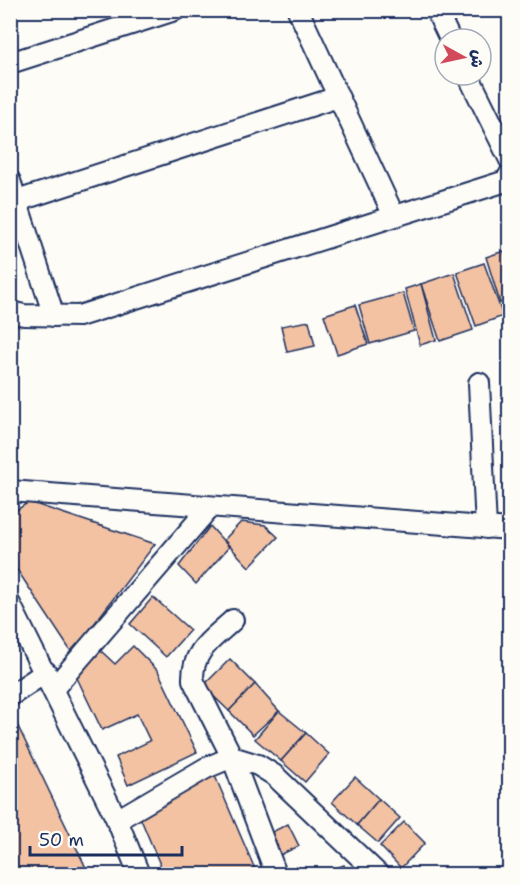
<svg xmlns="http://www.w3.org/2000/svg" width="520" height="885" font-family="'Shantell Sans','Playpen Sans Arabic',sans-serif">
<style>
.building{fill:#f3c2a3;stroke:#1b2f5e;stroke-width:1.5}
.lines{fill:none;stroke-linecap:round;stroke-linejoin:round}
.minor-casing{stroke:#1b2f5e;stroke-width:24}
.minor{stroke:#fdfcf7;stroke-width:20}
</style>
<rect width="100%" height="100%" fill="#fdfcf7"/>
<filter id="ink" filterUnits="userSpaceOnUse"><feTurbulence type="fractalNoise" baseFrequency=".0167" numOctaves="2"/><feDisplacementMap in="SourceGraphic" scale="12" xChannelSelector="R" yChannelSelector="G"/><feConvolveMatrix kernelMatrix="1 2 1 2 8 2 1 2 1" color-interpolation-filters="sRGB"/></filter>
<g filter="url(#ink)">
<!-- building -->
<g class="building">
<path d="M 504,251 L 510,269 L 510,300 L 500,303 L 486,257 Z"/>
<path d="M 484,263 L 503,316 L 476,326 L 457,272 Z"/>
<path d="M 454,273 L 473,330 L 440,341 L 421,284 Z"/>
<path d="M 421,284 L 436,340 L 420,345 L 405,289 Z"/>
<path d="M 403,293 L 414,331 L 370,344 L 359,305 Z"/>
<path d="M 355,305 L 368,344 L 337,354 L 324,315 Z"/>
<path d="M 309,321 L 315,346 L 287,352 L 281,326 Z"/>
<path d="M 29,502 L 155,544 L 72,653 L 10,559 L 10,514 Z"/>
<path d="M 241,522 L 265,525 L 278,537 L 249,567 L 224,540 Z"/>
<path d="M 210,526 L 229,547 L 196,584 L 179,566 Z"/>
<path d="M 153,597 L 190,630 L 166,657 L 130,624 Z"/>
<path d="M 133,646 L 158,671 L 197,752 L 128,785 L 116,757 L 150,741 L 137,714 L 102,730 L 76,676 L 101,651 L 115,664 Z"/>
<path d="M 230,659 L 255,684 L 229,711 L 203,686 Z"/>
<path d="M 255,684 L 279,711 L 253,735 L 229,711 Z"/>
<path d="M 279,711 L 306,733 L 281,761 L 255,739 Z"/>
<path d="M 12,714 L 89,874 L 16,874 L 10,863 Z"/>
<path d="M 306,733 L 329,754 L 305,782 L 281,761 Z"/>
<path d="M 215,776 L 257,874 L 164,874 L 137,810 Z"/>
<path d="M 355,777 L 379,799 L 357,825 L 332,802 Z"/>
<path d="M 379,799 L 400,818 L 378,843 L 357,825 Z"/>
<path d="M 404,822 L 425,843 L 401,868 L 380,846 Z"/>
<path d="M 288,824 L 299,846 L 278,856 L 268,834 Z"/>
<path d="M 344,865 L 348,874 L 321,874 Z"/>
</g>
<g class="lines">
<defs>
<g id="minor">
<path d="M 298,10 L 394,216"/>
<path d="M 436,10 L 450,39"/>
<path d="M 10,63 L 175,10"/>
<path d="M 468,75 L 510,160"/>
<path d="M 10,181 L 54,316"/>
<path d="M 10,199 L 17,201 L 338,97"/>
<path d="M 10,312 L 24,315 L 79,316 L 506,181 L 510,174"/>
<path d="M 479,383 L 486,528"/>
<path d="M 10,491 L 510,529"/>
<path d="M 10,604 L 117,820 L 139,874"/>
<path d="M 233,620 C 213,639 192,650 193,680 L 232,757 L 258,765 L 274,775 L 378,874"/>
<path d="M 54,688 L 209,508"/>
<path d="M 10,696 L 46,672"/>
<path d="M 117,820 L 206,768 L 232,757 L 276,874"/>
</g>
</defs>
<!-- minor casing -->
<use href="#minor" class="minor-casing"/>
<!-- minor -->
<use href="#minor" class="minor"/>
</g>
</g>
<!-- margin -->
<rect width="520" height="885" fill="none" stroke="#fdfcf7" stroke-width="36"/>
<rect x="18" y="18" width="484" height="849" fill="none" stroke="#1b2f5e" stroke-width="2" filter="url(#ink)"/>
<!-- north arrow -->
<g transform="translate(463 57) rotate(98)"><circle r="28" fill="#fdfcf7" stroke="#a3aaba" stroke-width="1.5"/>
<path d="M0-4.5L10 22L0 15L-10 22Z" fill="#d1495b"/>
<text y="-9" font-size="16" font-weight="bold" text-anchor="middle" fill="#1b2f5e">ش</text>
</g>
<!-- scale -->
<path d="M30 846v9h152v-9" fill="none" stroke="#1b2f5e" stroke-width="3"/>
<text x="39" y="846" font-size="18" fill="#1b2f5e" stroke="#fdfcf7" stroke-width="4.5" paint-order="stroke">50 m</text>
</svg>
